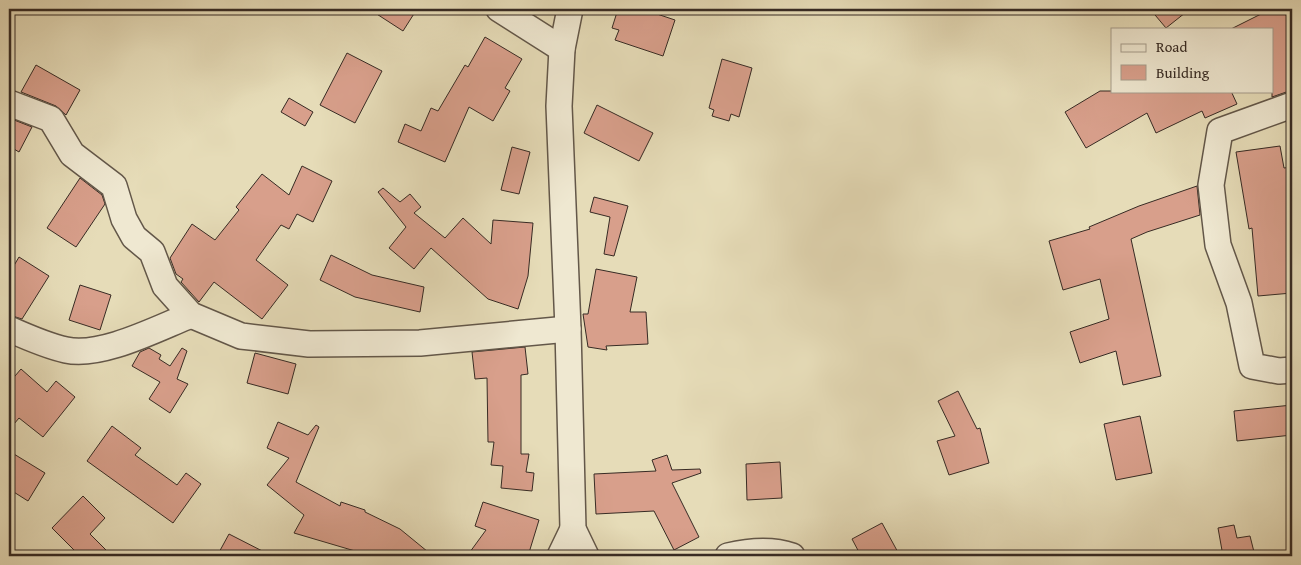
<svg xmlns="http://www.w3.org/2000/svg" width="1301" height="565" font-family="'Gentium Book Plus',serif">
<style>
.building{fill:#d89f8b;stroke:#372b24}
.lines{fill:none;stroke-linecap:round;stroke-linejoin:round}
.minor-casing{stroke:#635749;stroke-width:28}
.minor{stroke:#efe8d1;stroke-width:25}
</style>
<rect width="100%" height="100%" fill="#e6dcb8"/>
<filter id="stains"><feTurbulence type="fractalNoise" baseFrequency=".004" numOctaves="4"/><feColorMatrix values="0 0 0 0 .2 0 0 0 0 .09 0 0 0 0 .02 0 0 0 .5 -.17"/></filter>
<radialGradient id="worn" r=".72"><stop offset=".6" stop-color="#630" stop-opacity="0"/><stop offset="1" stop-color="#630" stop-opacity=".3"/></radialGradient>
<!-- building -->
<g class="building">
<path d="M 369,9 L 417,9 L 403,31 Z"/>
<path d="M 618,9 L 642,9 L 675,20 L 663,56 L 615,40 L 619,30 L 612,28 Z"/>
<path d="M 1150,9 L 1190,9 L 1166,28 Z"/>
<path d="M 1271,9 L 1283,9 L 1292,27 L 1292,90 L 1272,97 L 1272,29 L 1231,29 Z"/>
<path d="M 485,37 L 522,59 L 505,88 L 510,91 L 493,121 L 469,107 L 445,162 L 398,142 L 405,124 L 421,131 L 431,108 L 438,111 L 465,65 L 468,67 Z"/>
<path d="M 347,53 L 382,71 L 355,123 L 320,105 Z"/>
<path d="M 722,59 L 752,68 L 739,117 L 731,114 L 729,121 L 712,116 L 714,110 L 709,108 Z"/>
<path d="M 36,65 L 80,90 L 66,115 L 56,106 L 21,92 Z"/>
<path d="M 1100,91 L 1231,91 L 1237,104 L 1205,118 L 1202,111 L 1156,133 L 1147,113 L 1086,148 L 1065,112 Z"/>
<path d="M 289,98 L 313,112 L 305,126 L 281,112 Z"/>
<path d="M 597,105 L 653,133 L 639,161 L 584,133 Z"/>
<path d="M 9,118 L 32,127 L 19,152 L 9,146 Z"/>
<path d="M 1280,146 L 1284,168 L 1292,167 L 1292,221 L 1288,222 L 1292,293 L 1258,296 L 1252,228 L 1249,229 L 1236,152 Z"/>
<path d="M 512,147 L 530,152 L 519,194 L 501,190 Z"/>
<path d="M 302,166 L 332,181 L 313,222 L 297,214 L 289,229 L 281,225 L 256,260 L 288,285 L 262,319 L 214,282 L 199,302 L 181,282 L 183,279 L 176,274 L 170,258 L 192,224 L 215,240 L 239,210 L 236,207 L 262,174 L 289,195 Z"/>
<path d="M 80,178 L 102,195 L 105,204 L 76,247 L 47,228 Z"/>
<path d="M 1197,186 L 1200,215 L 1147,232 L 1131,239 L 1161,376 L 1123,385 L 1116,351 L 1080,363 L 1070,332 L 1109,319 L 1100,279 L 1063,290 L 1049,241 L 1090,229 L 1089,227 L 1139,206 Z"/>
<path d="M 383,188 L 400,202 L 410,194 L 421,207 L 414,213 L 445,238 L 463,218 L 491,244 L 493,220 L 533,223 L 528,276 L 518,309 L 488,299 L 431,248 L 414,269 L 389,248 L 406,227 L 378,192 Z"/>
<path d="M 594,197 L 628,206 L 614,256 L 604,254 L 610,217 L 590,212 Z"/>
<path d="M 331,255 L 372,275 L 424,287 L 420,312 L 355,297 L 320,280 Z"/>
<path d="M 19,257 L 49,276 L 22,319 L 9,315 L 9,274 Z"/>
<path d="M 596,269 L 637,277 L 630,312 L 646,312 L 648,344 L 606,346 L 607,350 L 588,347 L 583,314 L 588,314 Z"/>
<path d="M 80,285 L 111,295 L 100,330 L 69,320 Z"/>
<path d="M 525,347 L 528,374 L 521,375 L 521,454 L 529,454 L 526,472 L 534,473 L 532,491 L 501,488 L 503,466 L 491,465 L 494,442 L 488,442 L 487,378 L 475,379 L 472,352 Z"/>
<path d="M 149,348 L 161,355 L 159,359 L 170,366 L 182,348 L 187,351 L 177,379 L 188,384 L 170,413 L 149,399 L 160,382 L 132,366 L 140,352 Z"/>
<path d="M 255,353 L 296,364 L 288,394 L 247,383 Z"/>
<path d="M 21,369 L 47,392 L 56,381 L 75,397 L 43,437 L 19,418 L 9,430 L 9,383 Z"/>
<path d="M 958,391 L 977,429 L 980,428 L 989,463 L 949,475 L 937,441 L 955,436 L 938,401 Z"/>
<path d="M 1292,405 L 1292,435 L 1237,441 L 1234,411 Z"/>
<path d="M 1140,416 L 1152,473 L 1116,480 L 1104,424 Z"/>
<path d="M 278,422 L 308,435 L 316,425 L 319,427 L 296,482 L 340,506 L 341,502 L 365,510 L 365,512 L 400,529 L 433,556 L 352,556 L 355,551 L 294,533 L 304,515 L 267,485 L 289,458 L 267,448 Z"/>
<path d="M 112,426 L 141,448 L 135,455 L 177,485 L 186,473 L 201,484 L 173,523 L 87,461 Z"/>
<path d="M 9,451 L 45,473 L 28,501 L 9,489 Z"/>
<path d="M 667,455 L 672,470 L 700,469 L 701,473 L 672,483 L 699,537 L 674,550 L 654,511 L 596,514 L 594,474 L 656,471 L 652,460 Z"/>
<path d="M 780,462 L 782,498 L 747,500 L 746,464 Z"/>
<path d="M 83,496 L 105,518 L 90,534 L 112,556 L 80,556 L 52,528 Z"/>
<path d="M 483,502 L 539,520 L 528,556 L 467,556 L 486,530 L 475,526 Z"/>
<path d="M 882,523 L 900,556 L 861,556 L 852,539 Z"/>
<path d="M 1234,525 L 1237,538 L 1250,536 L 1255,556 L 1223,556 L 1218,528 Z"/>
<path d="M 229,534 L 272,556 L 217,556 Z"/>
</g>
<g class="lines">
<defs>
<g id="minor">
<path d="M 499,9 L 562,49"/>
<path d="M 570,9 L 562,49 L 559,106 L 568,329 L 573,529 L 586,556"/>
<path d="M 9,103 L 51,119 L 72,154 L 114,186 L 124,219 L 134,237 L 152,252 L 165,286 L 191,315 L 241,336 L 309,344 L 420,343 L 568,329"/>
<path d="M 1292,105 L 1220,131 L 1211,185 L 1218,245 L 1239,303 L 1252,366 L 1279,371 L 1292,370"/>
<path d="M 9,329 C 27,337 47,346 66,350 C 101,358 158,328 191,315"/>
<path d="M 560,556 L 573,529"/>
<path d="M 728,556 C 749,551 772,549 792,556"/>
</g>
</defs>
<!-- minor casing -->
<use href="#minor" class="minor-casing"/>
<!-- minor -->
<use href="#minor" class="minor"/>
</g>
<!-- margin -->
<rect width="1301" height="565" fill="none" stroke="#e6dcb8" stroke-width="30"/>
<rect x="10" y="10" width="1281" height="545" fill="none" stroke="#372b24" stroke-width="2.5"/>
<rect x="15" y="15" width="1271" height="535" fill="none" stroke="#372b24"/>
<!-- legend -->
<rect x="1111" y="28" width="162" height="65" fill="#efe8d1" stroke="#a59c8c"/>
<rect x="1121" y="44" width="25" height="8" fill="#efe8d1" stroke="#a59c8c"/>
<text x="1156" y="52" font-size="15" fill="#372b24">Road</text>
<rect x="1121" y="65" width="25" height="15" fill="#d89f8b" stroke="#a59c8c"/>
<text x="1156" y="78" font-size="15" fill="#372b24">Building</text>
<rect width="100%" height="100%" filter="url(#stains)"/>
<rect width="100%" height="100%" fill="url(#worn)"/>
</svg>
